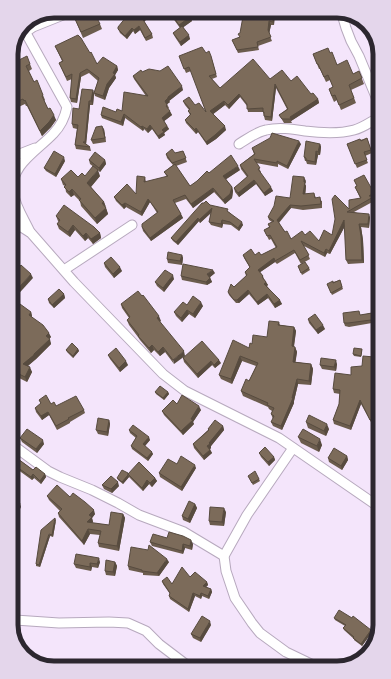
<svg xmlns="http://www.w3.org/2000/svg" width="391" height="679" font-family="Manrope,sans-serif">
<style>
.lines{fill:none;stroke-linecap:round;stroke-linejoin:round}
.minor-casing{stroke:#b7a9be;stroke-width:11}
.minor{stroke:#fff;stroke-width:9}
.wall{fill:#6b5c4d}
.shaded-wall{fill:#574b3f}
.building{fill:#7c6b5a;stroke:#574b3f}
.rim{fill:none;stroke:#2c272f;stroke-width:5}
</style>
<rect width="100%" height="100%" fill="#f4e5fb"/>
<g class="lines">
<defs>
<g id="minor">
<path d="M 341,11 L 346,28 L 351,41 L 359,56 L 376,97"/>
<path d="M 22,26 L 67,107 C 65,117 60,127 53,134 C 37,151 9,166 13,192 C 15,206 24,219 30,232"/>
<path d="M 17,38 L 33,27 L 73,11"/>
<path d="M 239,144 C 247,139 256,132 266,130 C 279,127 292,129 305,131 C 321,133 339,134 354,130 C 362,128 369,123 376,119"/>
<path d="M 12,157 L 35,148"/>
<path d="M 12,221 L 31,233 L 74,282 L 163,374 L 185,391 L 279,438 L 379,507"/>
<path d="M 64,270 L 132,225"/>
<path d="M 14,446 L 48,471 L 60,477 L 92,490 L 118,503 L 139,515 L 184,532 L 224,556"/>
<path d="M 293,448 L 247,515 L 224,556 L 226,571 L 235,598 L 252,623 L 260,633 L 286,652 L 311,664"/>
<path d="M 15,620 L 59,623 L 109,622 L 128,623 L 146,631 L 159,644 L 188,666"/>
</g>
</defs>
<!-- minor casing -->
<use href="#minor" class="minor-casing"/>
<!-- minor -->
<use href="#minor" class="minor"/>
</g>
<!-- wall -->
<g class="wall">
<path d="M 127,11 L 142,11 L 147,19 L 144,21 L 152,34 L 153,38 L 146,41 L 140,30 L 135,34 L 133,31 L 127,39 L 120,33 L 118,29 L 128,15 Z"/>
<path d="M 162,11 L 186,11 L 190,17 L 192,21 L 183,27 L 190,39 L 181,46 L 175,37 L 173,33 L 180,28 L 172,17 L 168,19 Z"/>
<path d="M 206,11 L 222,11 L 221,20 L 212,19 L 210,14 L 207,13 Z"/>
<path d="M 244,11 L 275,11 L 274,25 L 271,25 L 269,34 L 272,41 L 258,46 L 259,50 L 238,53 L 232,40 L 240,37 Z"/>
<path d="M 75,19 L 100,24 L 102,29 L 83,38 Z"/>
<path d="M 55,46 L 90,53 L 97,64 L 117,66 L 118,70 L 115,75 L 116,78 L 109,88 L 105,100 L 95,96 L 94,93 L 98,81 L 89,73 L 81,77 L 77,103 L 71,102 L 70,98 L 72,79 L 67,81 L 59,63 L 62,61 Z"/>
<path d="M 206,53 L 211,56 L 217,77 L 212,79 L 220,88 L 270,79 L 291,81 L 318,99 L 319,103 L 291,121 L 292,123 L 284,123 L 281,118 L 279,115 L 287,109 L 276,88 L 272,121 L 265,120 L 263,112 L 248,112 L 247,106 L 240,97 L 229,109 L 225,105 L 213,114 L 226,130 L 216,139 L 207,145 L 198,132 L 196,134 L 186,123 L 185,120 L 190,115 L 188,111 L 189,110 L 185,105 L 183,101 L 195,105 L 206,112 L 191,71 L 186,73 L 179,56 Z"/>
<path d="M 330,53 L 337,65 L 353,74 L 359,71 L 364,84 L 351,90 L 356,103 L 341,110 L 337,100 L 334,102 L 331,95 L 329,89 L 333,87 L 330,80 L 326,82 L 320,69 L 319,69 L 313,54 Z"/>
<path d="M 11,64 L 30,64 L 32,69 L 29,71 L 34,82 L 43,95 L 45,100 L 44,101 L 48,109 L 56,120 L 51,127 L 42,136 L 27,106 L 26,106 L 25,104 L 12,110 Z"/>
<path d="M 142,72 L 183,90 L 169,101 L 170,102 L 167,104 L 169,108 L 168,109 L 172,115 L 164,121 L 169,129 L 164,133 L 165,135 L 159,139 L 152,129 L 148,133 L 144,129 L 143,131 L 125,118 L 123,126 L 102,118 L 101,115 L 122,111 L 146,96 L 134,79 L 133,76 Z"/>
<path d="M 93,90 L 94,94 L 93,105 L 90,105 L 86,144 L 90,147 L 91,151 L 76,149 L 75,145 L 77,129 L 73,128 L 72,124 L 79,109 Z"/>
<path d="M 104,129 L 106,142 L 93,144 L 91,140 Z"/>
<path d="M 367,138 L 372,153 L 365,156 L 368,163 L 357,168 L 347,144 Z"/>
<path d="M 301,144 L 288,169 L 278,164 L 278,167 L 256,163 L 261,172 L 260,173 L 273,191 L 265,196 L 256,184 L 239,197 L 235,192 L 234,188 L 247,177 L 241,169 L 240,165 L 254,154 L 252,148 Z"/>
<path d="M 320,144 L 321,147 L 320,155 L 318,155 L 316,165 L 307,164 L 306,161 L 305,161 L 304,157 Z"/>
<path d="M 183,151 L 187,162 L 176,166 L 190,186 L 209,173 L 240,170 L 226,179 L 232,187 L 233,191 L 232,198 L 225,204 L 214,192 L 193,208 L 186,199 L 175,203 L 183,218 L 151,241 L 143,231 L 142,227 L 157,213 L 150,202 L 142,216 L 126,207 L 124,209 L 116,201 L 114,197 L 136,194 L 145,177 L 146,182 L 167,177 L 164,172 L 173,165 L 167,158 L 166,154 L 175,153 Z"/>
<path d="M 89,160 L 105,160 L 106,164 L 100,172 L 90,164 Z"/>
<path d="M 65,161 L 56,177 L 46,171 L 44,168 Z"/>
<path d="M 85,176 L 100,176 L 91,187 L 104,202 L 108,214 L 97,224 L 81,206 L 80,201 L 74,195 L 71,197 L 66,192 L 65,186 L 63,185 L 61,179 L 78,177 Z"/>
<path d="M 354,180 L 374,193 L 376,200 L 354,212 L 370,217 L 369,228 L 361,227 L 363,240 L 364,263 L 348,264 L 346,260 L 345,226 L 330,254 L 327,253 L 325,257 L 304,246 L 310,259 L 301,264 L 295,253 L 277,264 L 275,262 L 260,272 L 263,276 L 264,279 L 268,285 L 267,286 L 282,304 L 275,308 L 268,298 L 258,305 L 249,294 L 239,303 L 236,303 L 229,295 L 228,292 L 234,287 L 246,276 L 245,272 L 250,268 L 244,258 L 243,255 L 261,255 L 276,248 L 271,239 L 269,240 L 264,230 L 269,227 L 268,224 L 272,222 L 269,220 L 268,217 L 290,198 L 306,181 L 305,184 L 306,186 L 305,194 L 315,196 L 316,198 L 322,201 L 322,208 L 303,210 L 291,208 L 279,223 L 285,232 L 291,239 L 305,235 L 319,241 L 332,235 L 349,209 L 360,198 L 355,187 L 357,186 Z"/>
<path d="M 210,205 L 229,212 L 243,225 L 239,231 L 231,225 L 223,224 L 222,228 L 211,225 L 209,222 L 211,213 L 200,223 L 199,221 L 178,245 L 173,241 L 171,238 Z"/>
<path d="M 56,216 L 100,233 L 101,238 L 93,244 L 88,238 L 85,241 L 75,230 L 70,237 L 59,229 L 57,224 L 59,222 L 58,221 Z"/>
<path d="M 182,255 L 183,258 L 182,265 L 168,263 L 167,259 Z"/>
<path d="M 104,263 L 122,271 L 114,278 L 105,267 Z"/>
<path d="M 298,266 L 309,268 L 310,270 L 302,275 Z"/>
<path d="M 215,273 L 210,277 L 212,282 L 207,285 L 182,280 L 181,276 Z"/>
<path d="M 174,279 L 164,292 L 157,286 L 155,282 Z"/>
<path d="M 340,280 L 343,289 L 332,295 L 327,284 Z"/>
<path d="M 64,294 L 65,298 L 54,308 L 49,303 L 48,299 Z"/>
<path d="M 121,304 L 161,321 L 160,321 L 174,364 L 165,352 L 160,356 L 154,350 L 151,353 L 140,340 L 138,337 L 129,325 L 127,320 L 129,318 L 122,308 Z"/>
<path d="M 187,305 L 203,306 L 195,318 L 189,314 L 182,322 L 176,316 L 174,312 Z"/>
<path d="M 31,312 L 32,316 L 32,317 L 51,337 L 49,339 L 51,344 L 36,359 L 28,366 L 32,372 L 27,382 L 13,375 L 13,330 L 19,320 L 15,317 L 14,313 Z"/>
<path d="M 378,312 L 378,324 L 372,324 L 372,323 L 349,327 L 345,326 L 344,323 L 361,315 Z"/>
<path d="M 308,319 L 325,329 L 318,334 L 309,323 Z"/>
<path d="M 279,322 L 280,325 L 294,327 L 296,331 L 294,347 L 295,347 L 297,352 L 295,362 L 311,364 L 313,369 L 311,385 L 298,384 L 294,401 L 294,403 L 282,430 L 273,426 L 271,422 L 273,419 L 271,414 L 272,411 L 269,409 L 268,407 L 243,396 L 241,391 L 249,381 L 256,366 L 242,361 L 232,384 L 221,379 L 219,375 L 249,348 L 252,344 L 267,337 Z"/>
<path d="M 78,349 L 79,351 L 73,358 L 67,352 L 66,350 Z"/>
<path d="M 362,349 L 362,351 L 361,357 L 354,356 L 353,354 Z"/>
<path d="M 108,355 L 128,365 L 120,372 L 110,359 Z"/>
<path d="M 374,357 L 376,360 L 375,371 L 376,371 L 377,375 L 378,388 L 379,424 L 377,421 L 372,424 L 361,404 L 351,430 L 334,424 L 333,420 L 339,404 L 340,394 L 334,393 L 333,389 Z"/>
<path d="M 183,358 L 221,363 L 215,368 L 212,365 L 198,378 L 184,362 Z"/>
<path d="M 337,364 L 336,371 L 322,369 L 320,365 Z"/>
<path d="M 155,392 L 168,392 L 169,394 L 164,400 L 156,394 Z"/>
<path d="M 39,400 L 56,406 L 84,410 L 85,413 L 70,422 L 70,423 L 57,430 L 49,415 L 42,420 L 36,412 L 35,408 L 41,404 Z"/>
<path d="M 177,404 L 201,410 L 193,422 L 194,424 L 183,435 L 164,415 L 162,411 Z"/>
<path d="M 109,420 L 110,424 L 108,436 L 98,434 L 96,430 Z"/>
<path d="M 306,422 L 329,429 L 326,436 L 308,428 Z"/>
<path d="M 223,426 L 224,430 L 211,446 L 211,448 L 210,449 L 212,453 L 204,460 L 194,448 L 193,444 L 208,430 L 208,429 Z"/>
<path d="M 129,430 L 150,440 L 145,446 L 153,454 L 148,461 L 132,449 L 131,446 L 136,438 L 130,433 Z"/>
<path d="M 298,437 L 322,445 L 319,452 L 301,443 Z"/>
<path d="M 20,438 L 44,444 L 37,453 L 22,442 Z"/>
<path d="M 259,453 L 274,457 L 275,460 L 269,466 L 261,457 Z"/>
<path d="M 14,456 L 33,470 L 45,474 L 46,477 L 41,484 L 34,478 L 32,480 L 14,467 Z"/>
<path d="M 347,456 L 348,460 L 342,470 L 329,462 L 328,458 Z"/>
<path d="M 177,464 L 196,468 L 182,491 L 160,477 L 159,473 Z"/>
<path d="M 128,473 L 155,478 L 157,481 L 152,487 L 149,484 L 143,491 L 129,477 L 123,484 L 118,480 L 117,478 Z"/>
<path d="M 248,476 L 259,479 L 260,481 L 253,485 Z"/>
<path d="M 102,485 L 119,486 L 112,493 L 104,489 Z"/>
<path d="M 47,496 L 70,497 L 95,514 L 92,518 L 93,522 L 92,523 L 109,525 L 123,514 L 125,518 L 119,551 L 99,547 L 98,543 L 100,535 L 90,534 L 84,545 L 59,517 L 58,513 L 60,511 L 49,500 Z"/>
<path d="M 195,504 L 197,508 L 190,523 L 183,520 L 182,516 Z"/>
<path d="M 226,512 L 224,526 L 210,525 L 209,521 Z"/>
<path d="M 56,520 L 53,537 L 50,536 L 40,567 L 36,566 L 36,564 Z"/>
<path d="M 167,538 L 193,544 L 192,550 L 185,548 L 183,554 L 152,546 L 150,542 Z"/>
<path d="M 100,562 L 98,568 L 92,567 L 91,571 L 76,568 L 74,564 Z"/>
<path d="M 115,562 L 117,566 L 115,576 L 106,575 L 105,571 Z"/>
<path d="M 169,562 L 159,576 L 143,575 L 143,573 L 129,570 L 128,566 Z"/>
<path d="M 190,577 L 207,582 L 208,585 L 206,587 L 211,589 L 212,592 L 209,599 L 202,596 L 201,599 L 195,596 L 189,612 L 170,599 L 169,596 L 170,594 L 163,584 L 162,581 L 172,584 Z"/>
<path d="M 334,618 L 372,632 L 362,646 L 354,640 L 354,639 L 344,630 L 343,628 L 345,626 L 335,620 Z"/>
<path d="M 211,625 L 201,642 L 193,638 L 191,634 Z"/>
</g>
<!-- shaded-wall -->
<g class="shaded-wall">
<path d="M 220,11 L 222,11 L 221,20 L 219,15 Z"/>
<path d="M 274,11 L 275,11 L 275,12 L 274,25 L 273,22 Z"/>
<path d="M 170,12 L 172,17 L 168,19 L 167,15 Z"/>
<path d="M 146,16 L 147,19 L 144,22 L 142,18 Z"/>
<path d="M 190,17 L 192,21 L 181,29 L 179,25 Z"/>
<path d="M 269,21 L 271,25 L 269,34 L 268,30 Z"/>
<path d="M 139,26 L 140,30 L 135,34 L 134,30 Z"/>
<path d="M 132,28 L 133,31 L 127,39 L 125,36 Z"/>
<path d="M 189,35 L 190,39 L 181,46 L 180,42 Z"/>
<path d="M 117,66 L 118,70 L 115,75 L 116,78 L 109,88 L 105,100 L 103,96 L 107,84 L 113,73 Z"/>
<path d="M 80,73 L 81,77 L 77,103 L 76,99 Z"/>
<path d="M 275,84 L 276,88 L 272,121 L 271,117 Z"/>
<path d="M 182,86 L 183,90 L 169,101 L 170,102 L 166,105 L 165,101 L 168,97 Z"/>
<path d="M 93,90 L 94,94 L 93,105 L 91,101 Z"/>
<path d="M 239,94 L 240,97 L 229,109 L 228,105 Z"/>
<path d="M 318,99 L 319,103 L 291,121 L 290,117 Z"/>
<path d="M 89,101 L 90,105 L 86,145 L 85,142 Z"/>
<path d="M 224,101 L 225,105 L 212,115 L 210,111 Z"/>
<path d="M 170,111 L 172,115 L 163,122 L 162,118 Z"/>
<path d="M 124,114 L 125,118 L 123,126 L 121,122 Z"/>
<path d="M 54,115 L 56,120 L 51,127 L 42,136 L 40,131 Z"/>
<path d="M 150,125 L 152,129 L 148,133 L 147,129 Z"/>
<path d="M 102,126 L 104,129 L 106,142 Z"/>
<path d="M 142,126 L 144,129 L 143,131 L 141,127 Z"/>
<path d="M 167,126 L 169,129 L 164,133 L 165,135 L 159,139 L 158,136 L 162,130 Z"/>
<path d="M 225,126 L 226,130 L 216,139 L 207,145 L 206,142 Z"/>
<path d="M 196,128 L 198,132 L 196,134 L 195,130 Z"/>
<path d="M 299,141 L 301,144 L 288,169 L 287,166 Z"/>
<path d="M 320,144 L 321,147 L 320,155 L 318,152 Z"/>
<path d="M 316,151 L 318,155 L 316,165 L 315,162 Z"/>
<path d="M 64,157 L 65,161 L 56,177 L 55,174 Z"/>
<path d="M 105,160 L 106,164 L 100,172 L 99,168 Z"/>
<path d="M 238,166 L 240,170 L 225,180 L 223,176 Z"/>
<path d="M 98,170 L 100,176 L 89,189 L 87,183 Z"/>
<path d="M 304,177 L 306,181 L 305,184 L 306,186 L 305,198 L 303,194 Z"/>
<path d="M 254,180 L 256,184 L 239,197 L 238,193 Z"/>
<path d="M 232,187 L 233,191 L 232,198 L 225,204 L 223,200 Z"/>
<path d="M 271,187 L 273,191 L 265,196 L 264,193 Z"/>
<path d="M 213,188 L 214,192 L 193,208 L 191,204 Z"/>
<path d="M 72,189 L 74,195 L 71,197 L 69,192 Z"/>
<path d="M 148,199 L 150,202 L 142,216 L 141,212 Z"/>
<path d="M 104,202 L 106,207 L 102,203 Z"/>
<path d="M 125,203 L 126,207 L 124,209 L 122,205 Z"/>
<path d="M 290,205 L 291,208 L 278,223 L 277,220 Z"/>
<path d="M 106,208 L 108,214 L 97,224 L 95,218 Z"/>
<path d="M 212,208 L 213,211 L 200,223 L 199,220 Z"/>
<path d="M 181,214 L 183,218 L 151,241 L 150,238 Z"/>
<path d="M 369,214 L 370,217 L 369,228 L 368,224 Z"/>
<path d="M 198,218 L 199,221 L 178,245 L 176,242 Z"/>
<path d="M 222,220 L 223,224 L 222,228 L 221,224 Z"/>
<path d="M 344,220 L 346,224 L 330,254 L 329,251 Z"/>
<path d="M 242,222 L 243,225 L 239,231 L 238,228 Z"/>
<path d="M 359,224 L 361,227 L 363,240 L 364,263 L 362,260 Z"/>
<path d="M 73,225 L 75,230 L 70,237 L 68,232 Z"/>
<path d="M 86,233 L 88,238 L 85,241 L 83,236 Z"/>
<path d="M 100,233 L 101,238 L 93,244 L 91,239 Z"/>
<path d="M 326,249 L 327,253 L 325,257 L 324,253 Z"/>
<path d="M 182,255 L 183,258 L 182,265 L 180,261 Z"/>
<path d="M 274,258 L 275,262 L 259,273 L 258,270 Z"/>
<path d="M 120,267 L 122,271 L 114,278 L 113,274 Z"/>
<path d="M 213,270 L 215,273 L 209,278 L 207,274 Z"/>
<path d="M 31,274 L 33,278 L 13,300 L 13,294 Z"/>
<path d="M 173,275 L 174,279 L 164,292 L 163,288 Z"/>
<path d="M 210,278 L 212,282 L 207,285 L 206,282 Z"/>
<path d="M 266,282 L 268,285 L 265,287 L 264,284 Z"/>
<path d="M 248,290 L 249,294 L 239,303 L 237,300 Z"/>
<path d="M 64,294 L 65,298 L 54,308 L 52,305 Z"/>
<path d="M 267,294 L 268,298 L 258,305 L 257,302 Z"/>
<path d="M 280,300 L 282,304 L 275,308 L 274,304 Z"/>
<path d="M 201,302 L 203,306 L 195,318 L 193,314 Z"/>
<path d="M 187,310 L 189,314 L 182,322 L 181,318 Z"/>
<path d="M 31,312 L 32,316 L 30,319 L 29,315 Z"/>
<path d="M 159,316 L 161,321 L 159,322 L 157,318 Z"/>
<path d="M 323,325 L 325,329 L 318,334 L 316,330 Z"/>
<path d="M 294,327 L 296,331 L 293,351 L 292,346 Z"/>
<path d="M 49,333 L 51,337 L 48,340 L 46,336 Z"/>
<path d="M 50,339 L 51,344 L 36,359 L 25,368 L 23,364 Z"/>
<path d="M 152,345 L 154,350 L 151,353 L 149,348 Z"/>
<path d="M 163,347 L 165,352 L 160,356 L 158,352 Z"/>
<path d="M 295,347 L 297,352 L 295,366 L 293,362 Z"/>
<path d="M 78,349 L 79,351 L 73,358 L 73,356 Z"/>
<path d="M 184,351 L 185,356 L 174,364 L 173,360 Z"/>
<path d="M 240,356 L 242,361 L 232,384 L 231,379 Z"/>
<path d="M 374,357 L 376,360 L 375,375 L 374,371 Z"/>
<path d="M 219,360 L 221,363 L 215,368 L 214,365 Z"/>
<path d="M 336,360 L 337,364 L 336,371 L 334,367 Z"/>
<path d="M 126,361 L 128,365 L 120,372 L 119,368 Z"/>
<path d="M 211,361 L 212,365 L 198,378 L 197,374 Z"/>
<path d="M 311,364 L 313,369 L 311,385 L 309,381 Z"/>
<path d="M 30,367 L 32,372 L 27,382 L 25,377 Z"/>
<path d="M 376,371 L 377,375 L 378,389 L 377,385 Z"/>
<path d="M 297,379 L 298,384 L 294,401 L 294,403 L 282,430 L 281,426 L 292,398 Z"/>
<path d="M 168,392 L 169,394 L 164,400 L 163,398 Z"/>
<path d="M 360,400 L 361,404 L 351,430 L 350,426 Z"/>
<path d="M 199,406 L 201,410 L 193,422 L 194,424 L 183,435 L 181,431 L 191,419 Z"/>
<path d="M 48,412 L 49,415 L 42,420 L 41,416 Z"/>
<path d="M 109,420 L 110,424 L 108,436 L 107,432 Z"/>
<path d="M 327,424 L 329,429 L 326,436 L 324,431 Z"/>
<path d="M 223,426 L 224,430 L 211,446 L 211,448 L 209,450 L 207,446 L 209,443 Z"/>
<path d="M 149,437 L 150,440 L 144,447 L 143,444 Z"/>
<path d="M 320,439 L 322,445 L 319,452 L 317,446 Z"/>
<path d="M 43,440 L 44,444 L 37,453 L 36,449 Z"/>
<path d="M 210,450 L 212,453 L 204,460 L 203,456 Z"/>
<path d="M 152,452 L 153,454 L 148,461 L 147,458 Z"/>
<path d="M 347,456 L 348,460 L 342,470 L 341,466 Z"/>
<path d="M 274,457 L 275,460 L 269,466 L 268,462 Z"/>
<path d="M 195,465 L 196,468 L 182,491 L 181,487 Z"/>
<path d="M 33,474 L 34,478 L 32,480 L 31,477 Z"/>
<path d="M 45,474 L 46,477 L 41,484 L 40,481 Z"/>
<path d="M 128,475 L 129,477 L 123,484 L 122,482 Z"/>
<path d="M 155,478 L 157,481 L 152,487 L 150,483 Z"/>
<path d="M 147,480 L 149,484 L 143,491 L 142,488 Z"/>
<path d="M 118,482 L 119,486 L 112,493 L 111,489 Z"/>
<path d="M 20,503 L 21,507 L 15,519 L 14,513 Z"/>
<path d="M 195,504 L 197,508 L 190,523 L 188,519 Z"/>
<path d="M 224,508 L 226,512 L 224,526 L 222,522 Z"/>
<path d="M 94,510 L 95,514 L 92,518 L 93,522 L 89,527 L 87,522 L 89,515 Z"/>
<path d="M 123,514 L 125,518 L 119,551 L 117,546 Z"/>
<path d="M 55,518 L 56,520 L 53,537 L 52,535 Z"/>
<path d="M 88,529 L 90,534 L 84,545 L 82,541 Z"/>
<path d="M 49,534 L 50,536 L 40,567 L 39,565 Z"/>
<path d="M 191,540 L 193,544 L 192,550 L 190,546 Z"/>
<path d="M 183,544 L 185,548 L 183,554 L 182,551 Z"/>
<path d="M 99,558 L 100,562 L 98,568 L 97,564 Z"/>
<path d="M 167,559 L 169,562 L 159,576 L 157,573 Z"/>
<path d="M 115,562 L 117,566 L 115,576 L 113,572 Z"/>
<path d="M 90,563 L 92,567 L 91,571 L 90,567 Z"/>
<path d="M 207,582 L 208,585 L 204,589 L 203,586 Z"/>
<path d="M 211,589 L 212,592 L 209,599 L 208,596 Z"/>
<path d="M 193,593 L 195,596 L 189,612 L 188,609 Z"/>
<path d="M 201,593 L 202,596 L 201,599 L 200,596 Z"/>
<path d="M 210,621 L 211,625 L 201,642 L 200,638 Z"/>
<path d="M 371,630 L 372,632 L 362,646 L 361,644 Z"/>
</g>
<!-- building -->
<g class="building">
<path d="M 85,11 L 88,11 L 89,14 L 94,12 L 100,24 L 81,32 L 75,19 L 78,18 L 77,15 Z"/>
<path d="M 131,11 L 142,11 L 146,16 L 142,18 L 152,34 L 145,38 L 139,26 L 134,30 L 132,28 L 125,36 L 118,29 L 118,27 Z"/>
<path d="M 164,11 L 186,11 L 190,17 L 179,25 L 170,12 L 167,15 Z"/>
<path d="M 209,11 L 220,11 L 219,15 L 210,14 L 211,11 Z"/>
<path d="M 244,11 L 274,11 L 273,22 L 269,21 L 268,30 L 271,37 L 257,42 L 258,47 L 237,50 L 232,40 L 240,37 L 238,34 L 240,33 Z"/>
<path d="M 182,26 L 189,35 L 180,42 L 173,33 Z"/>
<path d="M 78,35 L 81,38 L 90,53 L 91,52 L 97,64 L 103,57 L 117,66 L 113,73 L 115,74 L 107,84 L 103,96 L 94,93 L 99,78 L 87,69 L 80,73 L 76,99 L 70,98 L 72,74 L 66,77 L 59,63 L 63,61 L 55,46 Z"/>
<path d="M 202,47 L 206,53 L 209,51 L 211,56 L 216,74 L 209,76 L 220,88 L 253,59 L 270,79 L 282,70 L 291,81 L 297,76 L 311,94 L 313,93 L 318,99 L 290,117 L 291,119 L 282,119 L 279,115 L 288,109 L 275,84 L 271,117 L 264,116 L 264,112 L 263,112 L 263,108 L 247,109 L 247,104 L 239,94 L 228,105 L 224,101 L 210,111 L 225,126 L 215,135 L 206,142 L 196,128 L 195,130 L 185,120 L 191,114 L 188,111 L 190,109 L 183,101 L 189,97 L 195,105 L 199,103 L 206,112 L 189,67 L 184,69 L 179,56 Z"/>
<path d="M 328,48 L 330,53 L 332,52 L 337,65 L 347,60 L 353,74 L 359,71 L 362,78 L 349,85 L 354,98 L 339,105 L 335,95 L 332,96 L 329,89 L 333,87 L 328,75 L 324,77 L 318,64 L 317,64 L 313,54 Z"/>
<path d="M 27,56 L 30,64 L 26,66 L 34,82 L 37,80 L 43,95 L 42,96 L 48,109 L 50,108 L 54,115 L 49,122 L 40,131 L 25,100 L 24,101 L 23,99 L 11,104 L 11,64 Z"/>
<path d="M 168,66 L 182,86 L 168,97 L 168,98 L 165,101 L 167,105 L 166,106 L 170,111 L 162,118 L 167,126 L 162,130 L 164,132 L 158,136 L 150,125 L 147,129 L 142,126 L 141,127 L 124,114 L 121,122 L 101,115 L 103,107 L 116,112 L 117,109 L 122,111 L 124,92 L 148,96 L 133,76 L 141,70 L 142,72 L 149,69 L 160,71 Z"/>
<path d="M 82,89 L 93,90 L 91,101 L 89,101 L 85,142 L 83,142 L 90,147 L 75,145 L 78,125 L 72,124 L 73,108 L 79,109 Z"/>
<path d="M 102,126 L 105,138 L 91,140 L 96,127 Z"/>
<path d="M 272,133 L 299,141 L 287,166 L 277,161 L 277,163 L 254,159 L 260,168 L 258,169 L 271,187 L 264,193 L 254,180 L 238,193 L 234,188 L 248,176 L 240,165 L 255,154 L 252,148 L 270,138 Z"/>
<path d="M 367,138 L 371,150 L 364,152 L 367,160 L 355,164 L 347,144 L 360,139 L 361,141 Z"/>
<path d="M 306,141 L 320,144 L 318,152 L 316,151 L 315,162 L 306,160 L 306,158 L 304,157 Z"/>
<path d="M 172,149 L 175,153 L 183,151 L 186,158 L 172,163 L 166,154 Z"/>
<path d="M 54,151 L 64,157 L 55,174 L 44,168 Z"/>
<path d="M 95,152 L 105,160 L 99,168 L 89,160 Z"/>
<path d="M 231,155 L 238,166 L 223,176 L 232,187 L 230,194 L 223,200 L 213,188 L 191,204 L 185,195 L 173,200 L 181,214 L 150,238 L 142,227 L 142,224 L 158,212 L 148,199 L 141,212 L 125,203 L 122,205 L 114,197 L 127,184 L 136,194 L 137,176 L 145,177 L 144,182 L 168,176 L 164,172 L 175,164 L 190,186 L 197,181 L 207,171 L 209,173 Z"/>
<path d="M 93,166 L 98,170 L 87,183 L 104,202 L 102,203 L 106,208 L 95,218 L 79,200 L 81,199 L 72,189 L 69,192 L 64,187 L 66,185 L 61,179 L 71,170 L 78,177 L 82,173 L 85,176 Z"/>
<path d="M 364,175 L 374,193 L 369,196 L 375,196 L 347,212 L 369,214 L 368,224 L 359,224 L 361,236 L 362,260 L 346,260 L 344,220 L 329,251 L 326,249 L 324,253 L 301,241 L 309,255 L 300,260 L 294,250 L 275,261 L 274,258 L 258,270 L 263,276 L 262,277 L 266,282 L 264,284 L 280,300 L 274,304 L 267,294 L 257,302 L 248,290 L 237,300 L 234,300 L 228,292 L 231,284 L 234,287 L 247,275 L 245,272 L 250,267 L 243,255 L 251,249 L 255,255 L 259,252 L 261,255 L 277,247 L 270,235 L 267,236 L 264,230 L 270,227 L 268,224 L 274,221 L 268,217 L 274,206 L 276,196 L 290,198 L 293,176 L 304,177 L 304,182 L 305,182 L 303,194 L 314,193 L 315,198 L 320,197 L 321,204 L 301,206 L 290,205 L 277,220 L 285,232 L 287,231 L 291,239 L 302,231 L 305,235 L 310,231 L 319,241 L 324,230 L 332,235 L 335,219 L 332,199 L 335,195 L 349,209 L 349,200 L 361,198 L 355,187 L 357,186 L 354,180 Z"/>
<path d="M 206,201 L 210,205 L 228,209 L 227,211 L 242,222 L 238,228 L 230,222 L 222,220 L 221,224 L 209,222 L 212,208 L 199,220 L 198,218 L 176,242 L 171,238 L 202,203 L 204,203 Z"/>
<path d="M 64,205 L 94,227 L 100,233 L 91,239 L 86,233 L 83,236 L 73,225 L 68,232 L 57,224 L 60,220 L 56,216 Z"/>
<path d="M 168,252 L 182,255 L 180,261 L 167,259 Z"/>
<path d="M 111,257 L 120,267 L 113,274 L 104,263 Z"/>
<path d="M 305,262 L 309,268 L 301,273 L 298,266 Z"/>
<path d="M 183,264 L 213,270 L 207,274 L 210,278 L 206,282 L 181,276 Z"/>
<path d="M 21,265 L 31,274 L 13,294 L 13,275 Z"/>
<path d="M 165,270 L 173,275 L 163,288 L 155,282 Z"/>
<path d="M 340,280 L 342,287 L 331,293 L 327,284 L 333,281 L 333,283 Z"/>
<path d="M 59,289 L 64,294 L 52,305 L 48,299 Z"/>
<path d="M 138,291 L 142,296 L 143,295 L 159,316 L 157,318 L 184,351 L 173,360 L 163,347 L 158,352 L 152,345 L 149,348 L 138,336 L 139,335 L 127,320 L 130,317 L 121,304 Z"/>
<path d="M 193,296 L 201,302 L 193,314 L 187,310 L 181,318 L 174,312 L 183,302 L 187,305 Z"/>
<path d="M 20,304 L 31,312 L 29,315 L 43,325 L 49,333 L 46,336 L 50,339 L 34,354 L 34,355 L 23,364 L 30,367 L 25,377 L 13,371 L 13,330 L 20,318 L 14,313 Z"/>
<path d="M 359,311 L 360,315 L 378,312 L 378,320 L 371,321 L 371,320 L 348,323 L 344,323 L 343,313 Z"/>
<path d="M 315,314 L 323,325 L 316,330 L 308,319 Z"/>
<path d="M 269,321 L 279,322 L 278,325 L 294,327 L 292,346 L 295,347 L 293,362 L 311,364 L 309,381 L 297,379 L 292,398 L 293,398 L 281,426 L 271,422 L 274,416 L 271,414 L 274,408 L 267,405 L 268,403 L 241,391 L 246,379 L 249,381 L 258,363 L 240,356 L 231,379 L 219,375 L 233,340 L 249,348 L 250,343 L 252,344 L 253,335 L 267,337 Z"/>
<path d="M 202,341 L 219,360 L 214,365 L 211,361 L 197,374 L 183,358 Z"/>
<path d="M 72,343 L 78,349 L 73,356 L 66,350 Z"/>
<path d="M 116,348 L 126,361 L 119,368 L 108,355 Z"/>
<path d="M 354,348 L 362,349 L 361,356 L 353,354 Z"/>
<path d="M 363,356 L 374,357 L 374,371 L 376,371 L 377,385 L 378,389 L 379,423 L 376,417 L 370,420 L 360,400 L 350,426 L 333,420 L 339,404 L 340,390 L 333,389 L 335,373 L 351,375 L 351,367 L 362,366 Z"/>
<path d="M 321,358 L 336,360 L 334,367 L 320,365 Z"/>
<path d="M 160,386 L 168,392 L 163,398 L 155,392 Z"/>
<path d="M 46,395 L 51,404 L 54,402 L 56,406 L 76,396 L 84,410 L 68,418 L 69,419 L 56,426 L 48,412 L 41,416 L 35,408 L 41,403 L 39,400 Z"/>
<path d="M 182,395 L 199,406 L 191,419 L 193,420 L 181,431 L 162,411 L 173,400 L 177,404 Z"/>
<path d="M 309,415 L 327,424 L 324,431 L 306,422 Z"/>
<path d="M 98,418 L 109,420 L 107,432 L 96,430 Z"/>
<path d="M 215,420 L 223,426 L 209,443 L 210,444 L 207,446 L 210,450 L 203,456 L 193,444 L 209,430 L 208,429 Z"/>
<path d="M 133,425 L 149,437 L 143,444 L 152,452 L 147,458 L 131,446 L 137,436 L 129,430 Z"/>
<path d="M 27,429 L 43,440 L 36,449 L 20,438 Z"/>
<path d="M 303,429 L 320,439 L 317,446 L 298,437 Z"/>
<path d="M 265,447 L 274,457 L 268,462 L 259,453 Z"/>
<path d="M 334,448 L 347,456 L 341,466 L 328,458 Z"/>
<path d="M 14,456 L 33,470 L 36,467 L 45,474 L 40,481 L 33,474 L 31,477 L 14,465 Z"/>
<path d="M 181,456 L 195,465 L 181,487 L 159,473 L 168,459 L 177,464 Z"/>
<path d="M 139,462 L 155,478 L 150,483 L 147,480 L 142,488 L 128,474 Z"/>
<path d="M 122,470 L 128,473 L 128,475 L 122,482 L 117,478 Z"/>
<path d="M 255,471 L 259,479 L 252,483 L 248,476 Z"/>
<path d="M 379,475 L 379,486 L 374,478 Z"/>
<path d="M 111,476 L 118,482 L 111,489 L 102,485 Z"/>
<path d="M 57,485 L 70,497 L 73,493 L 85,502 L 94,510 L 89,515 L 92,517 L 87,522 L 109,525 L 111,512 L 123,514 L 117,546 L 98,543 L 101,531 L 88,529 L 82,541 L 58,513 L 62,509 L 47,496 Z"/>
<path d="M 189,501 L 195,504 L 188,519 L 182,516 Z"/>
<path d="M 14,502 L 20,503 L 14,513 Z"/>
<path d="M 210,507 L 224,508 L 222,522 L 209,521 Z"/>
<path d="M 55,518 L 52,535 L 49,534 L 39,565 L 36,564 L 41,530 Z"/>
<path d="M 169,532 L 183,536 L 191,540 L 190,546 L 183,544 L 182,551 L 150,542 L 153,534 L 167,538 Z"/>
<path d="M 149,545 L 167,559 L 157,573 L 142,571 L 142,570 L 128,566 L 131,547 L 148,550 Z"/>
<path d="M 76,554 L 99,558 L 97,564 L 90,563 L 90,567 L 74,564 Z"/>
<path d="M 106,560 L 115,562 L 113,572 L 105,571 Z"/>
<path d="M 182,567 L 190,577 L 195,572 L 207,582 L 203,586 L 211,589 L 208,596 L 201,593 L 200,596 L 193,593 L 188,609 L 169,596 L 170,593 L 162,581 L 167,577 L 172,584 Z"/>
<path d="M 339,610 L 352,618 L 353,616 L 371,630 L 361,644 L 353,638 L 354,637 L 343,628 L 346,625 L 334,618 Z"/>
<path d="M 202,616 L 210,621 L 200,638 L 191,634 Z"/>
<path d="M 367,650 L 369,652 L 360,660 Z"/>
</g>
<!-- crop -->
<path d="M0 0H391V679H0ZM54 18H337A36 36 0 0 1 373 54V625A36 36 0 0 1 337 661H54A36 36 0 0 1 18 625V54A36 36 0 0 1 54 18Z" fill="#e4d6eb" fill-rule="evenodd"/>
<path class="rim" d="M54 18H337A36 36 0 0 1 373 54V625A36 36 0 0 1 337 661H54A36 36 0 0 1 18 625V54A36 36 0 0 1 54 18Z"/>
</svg>
